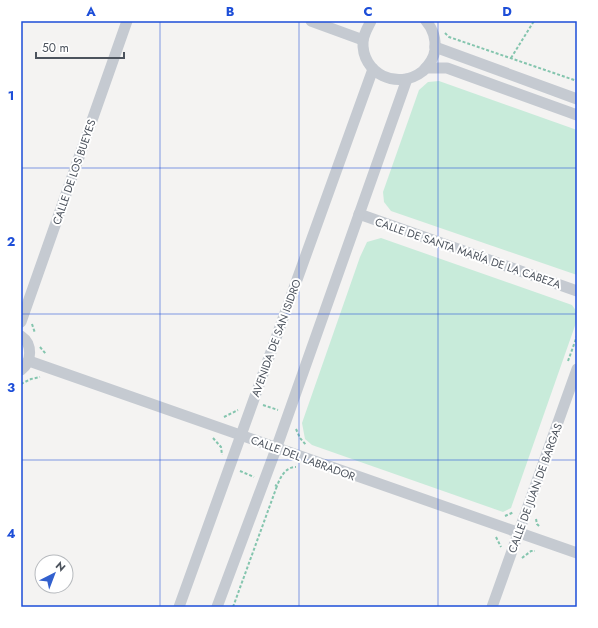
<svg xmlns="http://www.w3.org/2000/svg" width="598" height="628" font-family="Jost,sans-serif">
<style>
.green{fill:#c8ebda}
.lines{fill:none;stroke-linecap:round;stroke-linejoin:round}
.path{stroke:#84c5ae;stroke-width:2;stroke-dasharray:3 2;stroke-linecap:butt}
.street{stroke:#c5cad1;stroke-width:11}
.grid{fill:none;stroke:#1d4ed8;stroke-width:1;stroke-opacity:0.55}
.labels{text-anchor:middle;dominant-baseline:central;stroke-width:4;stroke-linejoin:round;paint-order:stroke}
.street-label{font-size:11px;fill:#4c535d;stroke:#fff}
.neatline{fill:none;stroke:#1d4ed8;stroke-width:1.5}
.grid-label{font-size:13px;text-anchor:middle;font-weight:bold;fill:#1d4ed8}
</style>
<rect width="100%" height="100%" fill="#f4f3f2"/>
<!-- green -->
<g class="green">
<path d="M 439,81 L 577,130 L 577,275 L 391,211 L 384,202 L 383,192 L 419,90 L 428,82 Z"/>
<path d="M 381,238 L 572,305 L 577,312 L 577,320 L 511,508 L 503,512 L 312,445 L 305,439 L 302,423 L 360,257 L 367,242 Z"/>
</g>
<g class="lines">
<!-- path -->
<g class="path">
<path d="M 445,33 L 449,37 L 577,81"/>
<path d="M 511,58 L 534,21"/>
<path d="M 32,324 L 35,333"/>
<path d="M 40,347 L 46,354"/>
<path d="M 568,361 L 577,336"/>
<path d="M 21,384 L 31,379 L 40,377"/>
<path d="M 263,405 L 278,410"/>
<path d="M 224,417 L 238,410"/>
<path d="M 296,429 L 300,438 L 306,445"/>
<path d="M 213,438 L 221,447 L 222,455"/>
<path d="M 240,471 L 254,477"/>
<path d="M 275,485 L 277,486 C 280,478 285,467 296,467"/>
<path d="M 505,516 L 514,512"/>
<path d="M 536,519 L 537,524 L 540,527"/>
<path d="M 496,537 L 501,547"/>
<path d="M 522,558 L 531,551 L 535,551"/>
<path d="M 233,607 L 277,486"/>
</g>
<!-- street -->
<g class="street">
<path d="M 311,21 L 363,40"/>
<path d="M 371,21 C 368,27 364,33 363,41 C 361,74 398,91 423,71 C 429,65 434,58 435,50 C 436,39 433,29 426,21"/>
<path d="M 435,47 L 577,99"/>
<path d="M 426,68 L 447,68 L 577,115"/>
<path d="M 359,214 L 577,291"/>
<path d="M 21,322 L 127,21"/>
<path d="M 21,336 C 33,344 32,362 21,370"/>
<path d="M 29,361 L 577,553"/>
<path d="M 179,607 L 373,69"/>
<path d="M 217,607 L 276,449 L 407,79"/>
<path d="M 492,607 L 577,369"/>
</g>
</g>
<!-- grid -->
<path class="grid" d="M 160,21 L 160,607M 299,21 L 299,607M 438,21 L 438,607M 21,168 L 577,168M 21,314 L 577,314M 21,460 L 577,460"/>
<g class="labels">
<!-- street labels -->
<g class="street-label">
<text transform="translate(74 172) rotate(-71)">CALLE DE LOS BUEYES</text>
<text transform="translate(468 253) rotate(19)">CALLE DE SANTA MARÍA DE LA CABEZA</text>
<text transform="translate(276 338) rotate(-70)">AVENIDA DE SAN ISIDRO</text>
<text transform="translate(303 458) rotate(20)">CALLE DEL LABRADOR</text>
<text transform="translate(535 488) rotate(-70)">CALLE DE JUAN DE BARGAS</text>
</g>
</g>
<!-- border -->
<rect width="598" height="628" fill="none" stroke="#ffffff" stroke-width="44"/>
<!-- north arrow -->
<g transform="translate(54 574) rotate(42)"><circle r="19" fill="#ffffff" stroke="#b7babe"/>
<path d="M0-3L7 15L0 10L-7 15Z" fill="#3260ce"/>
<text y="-6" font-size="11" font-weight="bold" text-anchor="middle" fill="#4c535d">N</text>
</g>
<!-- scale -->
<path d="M36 52v6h88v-6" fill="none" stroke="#4c535d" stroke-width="2"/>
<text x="42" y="52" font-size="12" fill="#4c535d" stroke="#ffffff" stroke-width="3" paint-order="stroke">50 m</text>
<rect x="22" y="22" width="554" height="584" class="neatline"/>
<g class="grid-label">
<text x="91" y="16">A</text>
<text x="230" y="16">B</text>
<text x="368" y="16">C</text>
<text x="507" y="16">D</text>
<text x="11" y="100">1</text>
<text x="11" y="246">2</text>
<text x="11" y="392">3</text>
<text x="11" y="538">4</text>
</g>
</svg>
